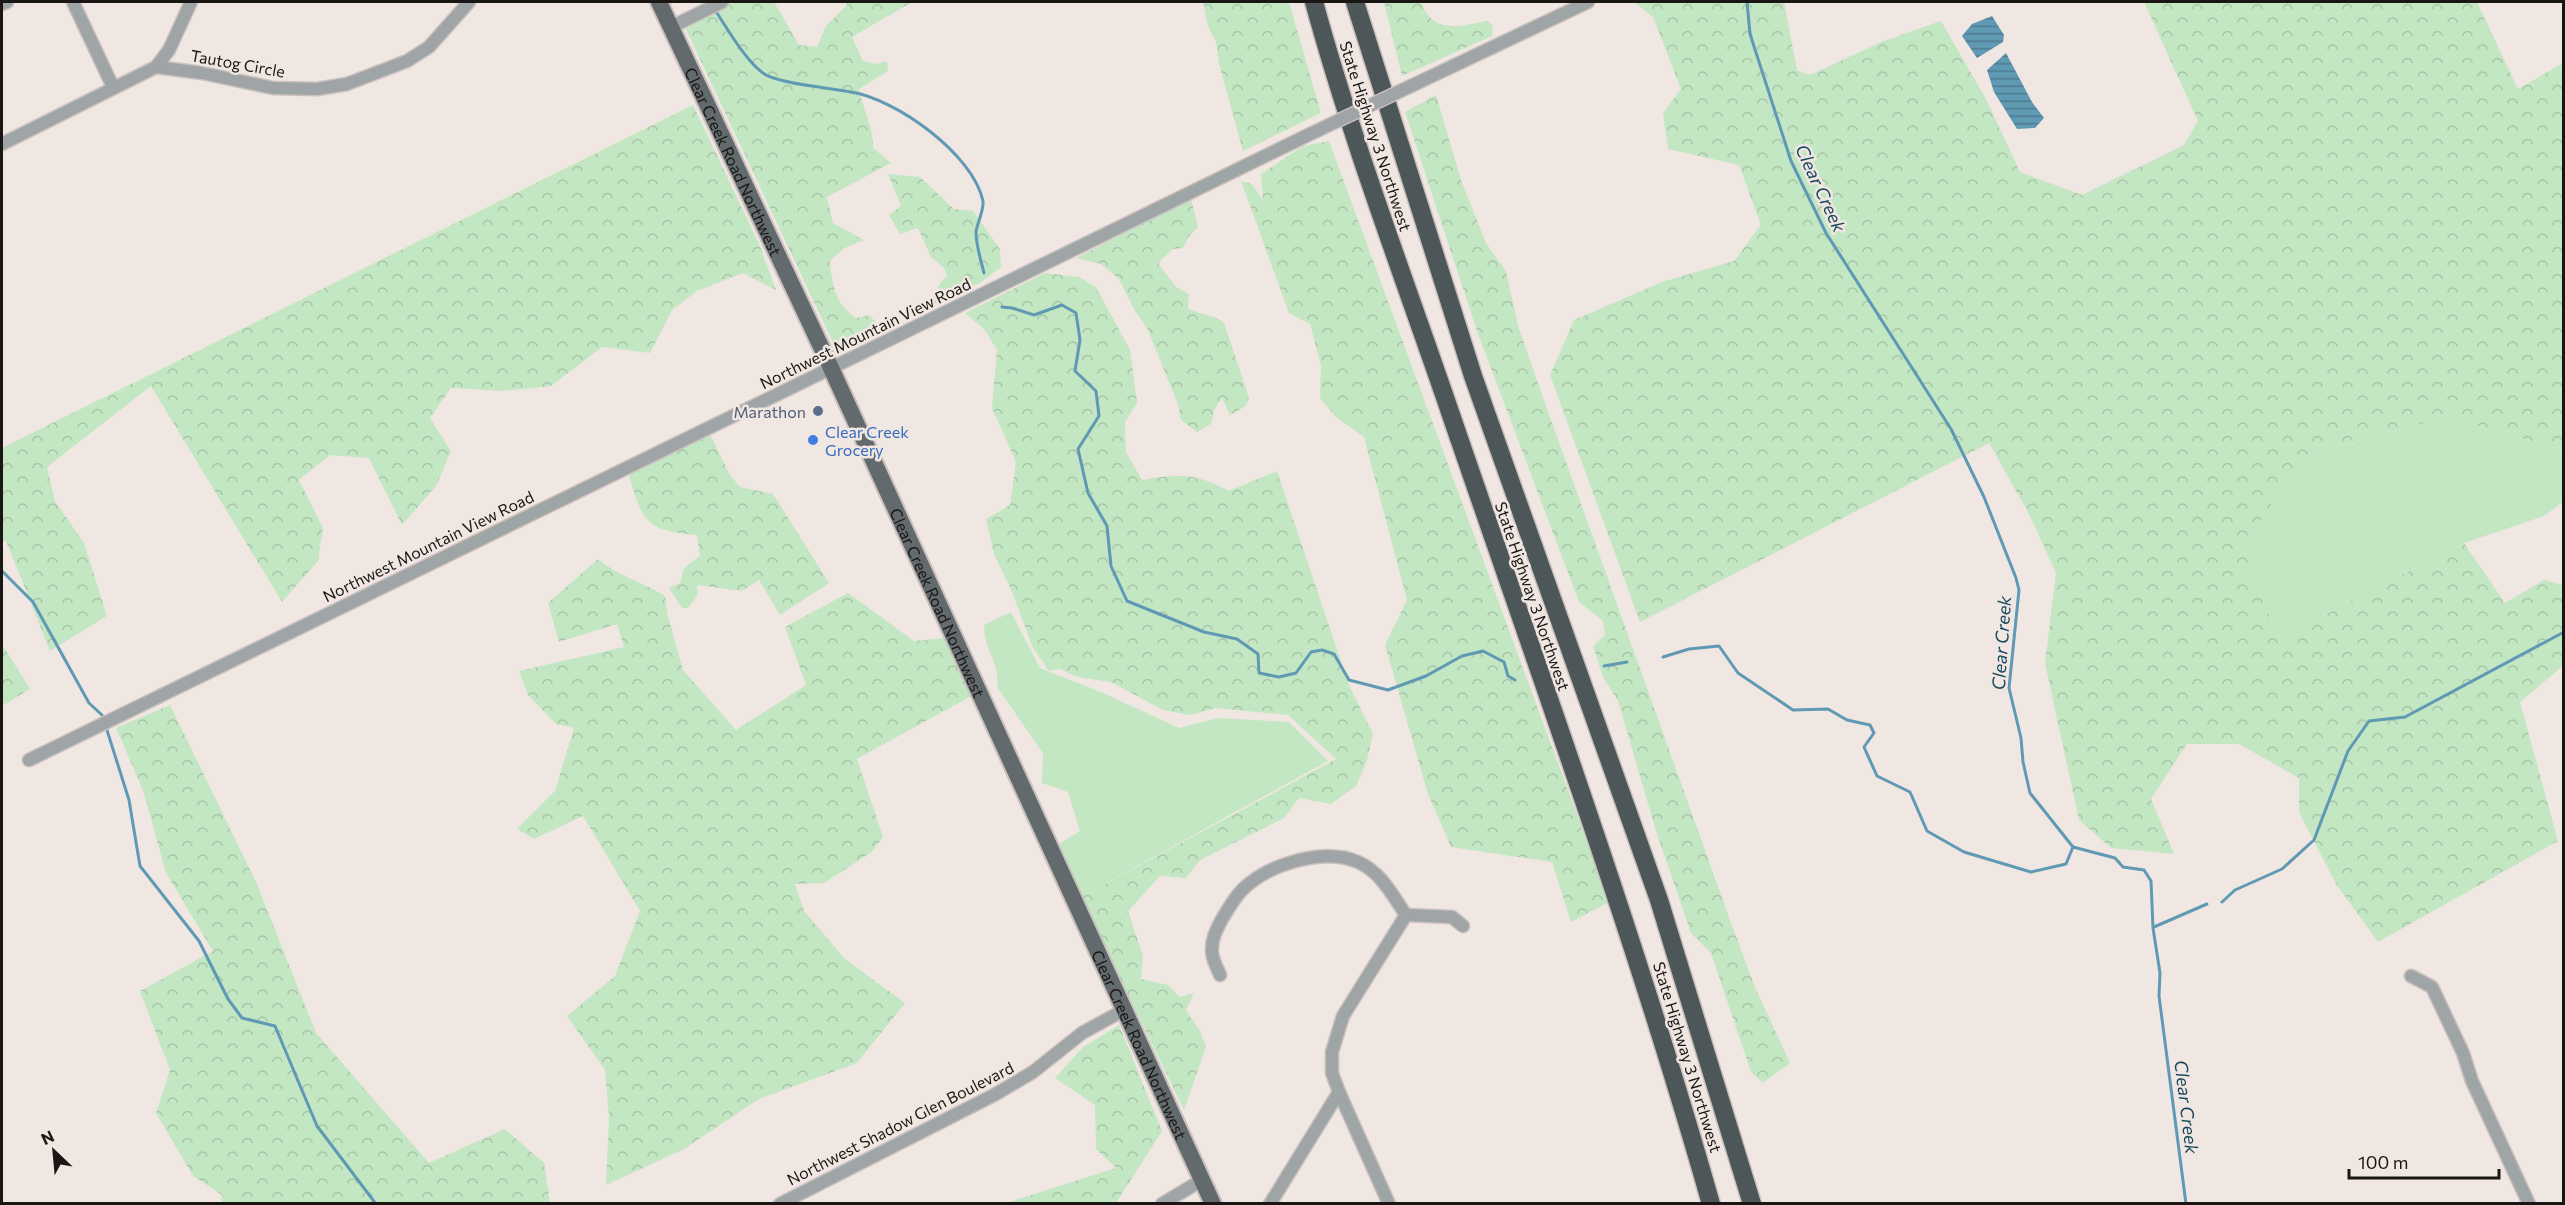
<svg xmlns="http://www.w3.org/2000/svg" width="2565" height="1205" font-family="Commissioner,sans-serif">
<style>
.green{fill:#c3e6c3}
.forest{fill:url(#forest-crowns)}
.water{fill:url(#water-rules)}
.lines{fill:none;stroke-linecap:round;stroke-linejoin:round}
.stream{stroke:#5f99b4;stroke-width:3}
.minor-casing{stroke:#cac1bd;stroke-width:15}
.major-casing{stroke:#cac1bd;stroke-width:20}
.highway-casing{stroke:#cac1bd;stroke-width:21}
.minor{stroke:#9fa4a6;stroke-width:12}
.major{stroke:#626a6d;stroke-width:16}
.highway{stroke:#4d5659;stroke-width:18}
.minor-bridge-casing{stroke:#cac1bd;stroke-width:15;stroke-linecap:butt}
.minor-bridge{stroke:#9fa4a6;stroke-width:12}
.service-dot{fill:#5c6f8a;stroke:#f1e7e2;stroke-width:2}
.shop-dot{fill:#3f7fe0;stroke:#f1e7e2;stroke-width:2}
.labels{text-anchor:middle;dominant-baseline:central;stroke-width:5;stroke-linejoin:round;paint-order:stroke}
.street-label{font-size:16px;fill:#191614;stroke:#f1e7e2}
.service-label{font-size:16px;fill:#4e5e75;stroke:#f1e7e2;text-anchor:end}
.shop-label{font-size:16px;fill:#366cbe;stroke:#f1e7e2;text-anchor:start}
.water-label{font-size:18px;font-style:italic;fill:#18495d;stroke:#f1e7e2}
</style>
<defs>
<pattern id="forest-crowns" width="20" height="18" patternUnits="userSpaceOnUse" patternTransform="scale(1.5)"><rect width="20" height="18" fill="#c3e6c3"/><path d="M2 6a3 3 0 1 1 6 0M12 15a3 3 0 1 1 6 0" fill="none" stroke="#a7c5a7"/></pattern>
<pattern id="water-rules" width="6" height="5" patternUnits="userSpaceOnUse" patternTransform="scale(1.5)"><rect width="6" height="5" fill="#5f99b4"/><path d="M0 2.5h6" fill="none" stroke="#4e7c91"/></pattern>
</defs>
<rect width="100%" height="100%" fill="#f1e7e2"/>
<!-- green -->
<g class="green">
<path d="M 2446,417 L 2563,450 L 2563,502 L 2544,516 L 2464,543 L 2280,638 L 2248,569 L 2256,528 L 2303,456 Z"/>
<path d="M 1011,612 L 1040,668 L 1101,692 L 1179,728 L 1217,718 L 1289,722 L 1328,761 L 1081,897 L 1057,845 L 1080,831 L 1068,792 L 1042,783 L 1043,753 L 997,687 C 1001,666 984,649 984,625 Z"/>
</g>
<!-- forest -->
<g class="forest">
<path d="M 733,2 L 774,2 L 799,45 L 817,47 L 826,26 L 847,5 L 847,2 L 912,2 L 852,37 L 863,61 L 877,64 L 887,61 L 888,71 L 859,89 C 863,110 874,127 873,148 L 891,163 L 827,197 L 833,223 L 864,240 L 844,248 L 830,261 C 832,285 835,304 856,318 L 869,315 L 876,322 L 877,329 L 836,349 L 684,25 Z"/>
<path d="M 1203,2 L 1289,2 L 1321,113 L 1243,151 L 1219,64 L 1216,42 L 1208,26 Z"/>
<path d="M 1384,2 L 1421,2 C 1433,35 1460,26 1487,21 L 1493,25 L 1492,36 L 1402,76 Z"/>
<path d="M 1634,2 L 1784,2 L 1797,70 L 1810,75 L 1881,42 L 1941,21 L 1986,99 L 2020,172 L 2082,195 L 2184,145 L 2198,121 L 2144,2 L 2477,2 L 2518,89 L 2563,63 L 2563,450 L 2446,417 L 2303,456 L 2256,528 L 2248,569 L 2280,638 L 2464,543 L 2505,603 L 2544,580 L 2563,585 L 2563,666 L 2520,702 L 2558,841 L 2378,942 L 2336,884 L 2299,812 L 2299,778 L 2239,744 L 2187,744 L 2151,799 L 2174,854 L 2111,848 L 2079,820 L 2045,663 L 2056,573 L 2029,514 L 1989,443 L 1640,622 L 1550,375 L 1574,320 L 1662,282 L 1734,261 L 1761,225 L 1739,165 L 1668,149 L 1663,113 L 1681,89 L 1653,17 Z"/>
<path d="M 1436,95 L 1461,180 L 1486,243 L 1506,271 L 1518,326 L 1545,403 L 1731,923 L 1755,987 L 1790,1063 L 1763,1083 L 1751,1072 L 1711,953 L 1691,933 L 1656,831 L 1618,701 L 1603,677 L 1593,646 L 1605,635 L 1603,621 L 1579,602 L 1478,334 L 1405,112 Z"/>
<path d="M 693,105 L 759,244 L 776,290 L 743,273 L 697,291 L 672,310 L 650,353 L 602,347 L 551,386 L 504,391 L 451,388 L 430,418 L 451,451 L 436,486 L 402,525 L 369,458 L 330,455 L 299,480 L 323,528 L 318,561 L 282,602 L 151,386 L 47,467 L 55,501 L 84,543 L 107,616 L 50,651 L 6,541 L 2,541 L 2,448 Z"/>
<path d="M 1329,141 L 1609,902 L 1571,922 L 1552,862 L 1451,847 L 1428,794 L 1385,645 L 1407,600 L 1364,437 L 1336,417 L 1320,398 L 1321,365 L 1310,324 L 1289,313 L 1241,181 L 1252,184 L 1263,200 L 1261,174 L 1303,146 Z"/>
<path d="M 888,174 L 920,177 L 954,209 L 973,211 L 1000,249 L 1001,267 L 980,283 L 945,297 L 936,304 L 933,298 L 941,282 L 947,276 L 945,269 L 931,257 L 918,228 L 900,234 L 889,215 L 901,206 Z"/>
<path d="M 1191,199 L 1198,227 L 1189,236 L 1183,248 L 1173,249 L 1158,263 L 1176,287 L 1189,294 L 1188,308 C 1200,316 1213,313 1224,323 L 1249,397 L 1246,406 L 1230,415 L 1222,398 L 1214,410 L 1211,424 L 1197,432 L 1180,419 L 1179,407 L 1147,328 L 1135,311 L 1119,279 L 1101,264 L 1076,258 Z"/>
<path d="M 1045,273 L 1079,277 L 1096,287 L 1130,350 L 1137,403 L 1125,422 L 1126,452 L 1142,480 C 1178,473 1196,473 1229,491 L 1277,471 L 1349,685 L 1373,734 L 1367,760 L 1356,786 L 1331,804 L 1299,798 L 1284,818 L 1200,860 L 1186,878 L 1160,876 L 1128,911 L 1143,956 L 1141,979 L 1168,985 L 1180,997 L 1194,993 L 1186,1010 L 1200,1031 L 1206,1047 L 1184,1110 L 1081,897 L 1336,759 L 1288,715 L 1216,708 L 1190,715 L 1163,710 L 1111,682 L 1077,677 L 1060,669 L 1049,671 L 1033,648 L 1012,592 L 994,554 L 986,519 L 1010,505 L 1016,462 L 992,408 L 997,350 L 985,330 L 965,313 Z"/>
<path d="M 710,434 L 730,475 L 740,487 L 773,494 L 829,583 L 780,615 L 759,580 L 742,591 L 697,585 L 698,594 L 688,608 L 682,608 L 669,588 L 680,583 L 684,568 L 700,556 L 697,535 C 643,531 642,519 628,472 Z"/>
<path d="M 598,559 C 620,577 641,581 665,596 L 668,617 L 683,670 L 736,730 L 806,685 L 785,627 L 848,593 L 914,641 L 944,638 L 973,695 L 857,759 L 883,837 L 872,852 L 824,883 L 795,884 L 804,911 L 845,959 L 905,1003 L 857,1063 L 759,1099 L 684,1149 L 606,1185 L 609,1117 L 605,1070 L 567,1016 L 615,976 L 640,911 L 583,816 L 534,839 L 517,829 L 555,791 L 574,728 L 556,724 L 528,695 L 519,671 L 624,647 L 617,624 L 559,642 L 548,603 Z"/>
<path d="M 2,644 L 30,689 L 2,706 Z"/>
<path d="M 170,705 L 256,882 L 316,1033 L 429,1163 L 505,1129 L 544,1163 L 550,1203 L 221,1203 L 222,1195 L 193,1176 L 156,1113 L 170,1070 L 140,991 L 213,951 L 166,873 L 143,790 L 116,728 Z"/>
<path d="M 1119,1025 L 1162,1131 L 1116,1203 L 1006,1203 L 1116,1168 L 1096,1149 L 1095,1105 L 1055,1078 L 1083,1047 Z"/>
</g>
<!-- water -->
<g class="water">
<path d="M 1992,16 L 2004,35 L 2003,42 L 1977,58 L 1962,36 L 1972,24 Z"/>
<path d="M 2006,53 L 2032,102 L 2044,118 L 2035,128 L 2017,129 L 1994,92 L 1987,70 Z"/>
</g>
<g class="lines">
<!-- stream -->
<g class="stream">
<path d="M 1747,2 L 1750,34 L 1791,161 L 1826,233 L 1951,429 L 1984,497 L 2016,578 L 2019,590 L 2009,688 L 2021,738 L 2023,762 L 2030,793 L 2073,847 L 2115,858 L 2123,867 L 2144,870 L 2151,881 L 2153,928 L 2160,973 L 2159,996 L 2186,1204"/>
<path d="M 715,10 C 727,28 748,65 766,75 C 782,84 832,88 851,92 C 896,99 973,154 983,201 C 984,211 977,223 976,232 C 976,246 981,260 984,273"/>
<path d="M 1002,307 L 1012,308 L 1034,315 L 1062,305 L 1076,313 L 1080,340 L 1075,371 L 1096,391 L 1099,416 L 1078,449 L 1088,493 L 1107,526 L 1111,566 L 1127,601 L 1204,632 L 1237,639 L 1258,654 L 1259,673 L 1279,677 L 1296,673 L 1311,652 L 1322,650 L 1334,654 L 1349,680 L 1388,690 L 1426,676 L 1462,656 L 1483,651 L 1504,662 L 1508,676 L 1515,680"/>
<path d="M 2,571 L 33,602 L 89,703 L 102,715 L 104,721"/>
<path d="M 1663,657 L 1689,649 L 1719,646 L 1738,673 L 1793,710 L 1828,709 L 1847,720 L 1870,725 L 1874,733 L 1864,747 L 1877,776 L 1910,792 L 1927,831 L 1964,852 L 2031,872 L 2066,864 L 2073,847"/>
<path d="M 1604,666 L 1627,662"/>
<path d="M 106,727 L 129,800 L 140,866 L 199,941 L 228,999 L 242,1018 L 275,1026 L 317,1126 L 376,1204"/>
<path d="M 2222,902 L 2235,890 L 2282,869 L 2314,840 L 2348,751 L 2369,721 L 2405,717 L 2564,632"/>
<path d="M 2154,927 L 2207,904"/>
</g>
<defs>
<g id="minor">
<path d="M 73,2 L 113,87"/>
<path d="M 2,4 L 7,2"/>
<path d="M 671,27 L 722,2"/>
<path d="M 156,67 L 202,73 L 273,88 L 317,89 L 347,84 L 407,61 L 429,47 L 469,2"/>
<path d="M 1413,85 L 1588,2"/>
<path d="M 2,144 L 156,67 L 169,50 L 191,2"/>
<path d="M 29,760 L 1306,136"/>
<path d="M 1406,915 L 1452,917 L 1463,926"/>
<path d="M 1220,975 C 1217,967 1211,958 1212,949 C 1212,937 1217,929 1222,919 C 1229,908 1234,898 1243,889 C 1269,864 1324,847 1358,862 C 1381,872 1393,896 1406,915"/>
<path d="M 2411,976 L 2432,987 L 2463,1053 L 2472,1081 L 2529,1204"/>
<path d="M 780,1204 L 994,1095 L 1033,1072 L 1082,1033 L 1124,1010"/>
<path d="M 1162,1204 L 1202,1180"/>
<path d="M 1270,1204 L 1339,1092"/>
<path d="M 1389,1204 L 1339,1092 L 1332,1073 L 1332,1052 L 1343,1016 L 1406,915"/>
</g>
<g id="major">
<path id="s1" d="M 659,2 L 831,368 L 1213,1204"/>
</g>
<g id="highway">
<path d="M 1314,2 C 1352,141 1403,275 1450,412 C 1540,675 1635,936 1711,1204"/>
<path d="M 1355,2 L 1473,376 L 1659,900 L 1752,1204"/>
</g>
</defs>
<!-- minor casing -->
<use href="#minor" class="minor-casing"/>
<!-- major casing -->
<use href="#major" class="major-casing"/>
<!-- highway casing -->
<use href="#highway" class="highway-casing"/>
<!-- minor -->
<use href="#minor" class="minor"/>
<!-- major -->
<use href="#major" class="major"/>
<!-- highway -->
<use href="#highway" class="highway"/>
<defs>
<path id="minor-bridge" d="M 1306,136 L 1413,85"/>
</defs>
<!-- minor-bridge casing -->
<use href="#minor-bridge" class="minor-bridge-casing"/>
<!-- minor-bridge -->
<use href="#minor-bridge" class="minor-bridge"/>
</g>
<!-- markers -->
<circle class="service-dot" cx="818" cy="411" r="6"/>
<circle class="shop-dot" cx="813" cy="440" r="6"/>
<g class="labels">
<!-- street labels -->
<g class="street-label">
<text transform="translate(238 63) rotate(10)">Tautog Circle</text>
<text transform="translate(1376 136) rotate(72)">State Highway 3 Northwest</text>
<text stroke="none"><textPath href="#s1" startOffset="176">Clear Creek Road Northwest</textPath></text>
<text transform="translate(865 333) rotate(-26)">Northwest Mountain View Road</text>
<text transform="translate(428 546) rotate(-26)">Northwest Mountain View Road</text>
<text transform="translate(1533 596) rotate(71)">State Highway 3 Northwest</text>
<text stroke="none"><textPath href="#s1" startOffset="662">Clear Creek Road Northwest</textPath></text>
<text stroke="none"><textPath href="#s1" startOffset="1148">Clear Creek Road Northwest</textPath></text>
<text transform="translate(1688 1057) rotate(73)">State Highway 3 Northwest</text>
<text transform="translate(900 1123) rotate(-27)">Northwest Shadow Glen Boulevard</text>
</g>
<!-- service labels -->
<g class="service-label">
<text x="806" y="411">Marathon</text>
</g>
<!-- shop labels -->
<g class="shop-label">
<text x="825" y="431">Clear Creek<tspan x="825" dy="18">Grocery</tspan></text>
</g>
<!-- water labels -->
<g class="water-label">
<text transform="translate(1821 188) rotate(65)">Clear Creek</text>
<text transform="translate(2001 643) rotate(-86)">Clear Creek</text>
<text transform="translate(2187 1107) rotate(83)">Clear Creek</text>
</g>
</g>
<!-- border -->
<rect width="2565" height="1205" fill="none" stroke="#191614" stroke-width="6"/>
<!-- north arrow -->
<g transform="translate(54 1151) rotate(334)" stroke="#f1e7e2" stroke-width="4.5" paint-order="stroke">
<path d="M0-4.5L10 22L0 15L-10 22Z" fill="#191614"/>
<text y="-9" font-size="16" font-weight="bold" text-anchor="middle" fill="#191614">N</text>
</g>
<!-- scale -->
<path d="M2349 1169v9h150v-9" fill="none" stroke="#191614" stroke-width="3"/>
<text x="2358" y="1169" font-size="18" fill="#191614" stroke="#f1e7e2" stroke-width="4.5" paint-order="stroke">100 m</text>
</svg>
